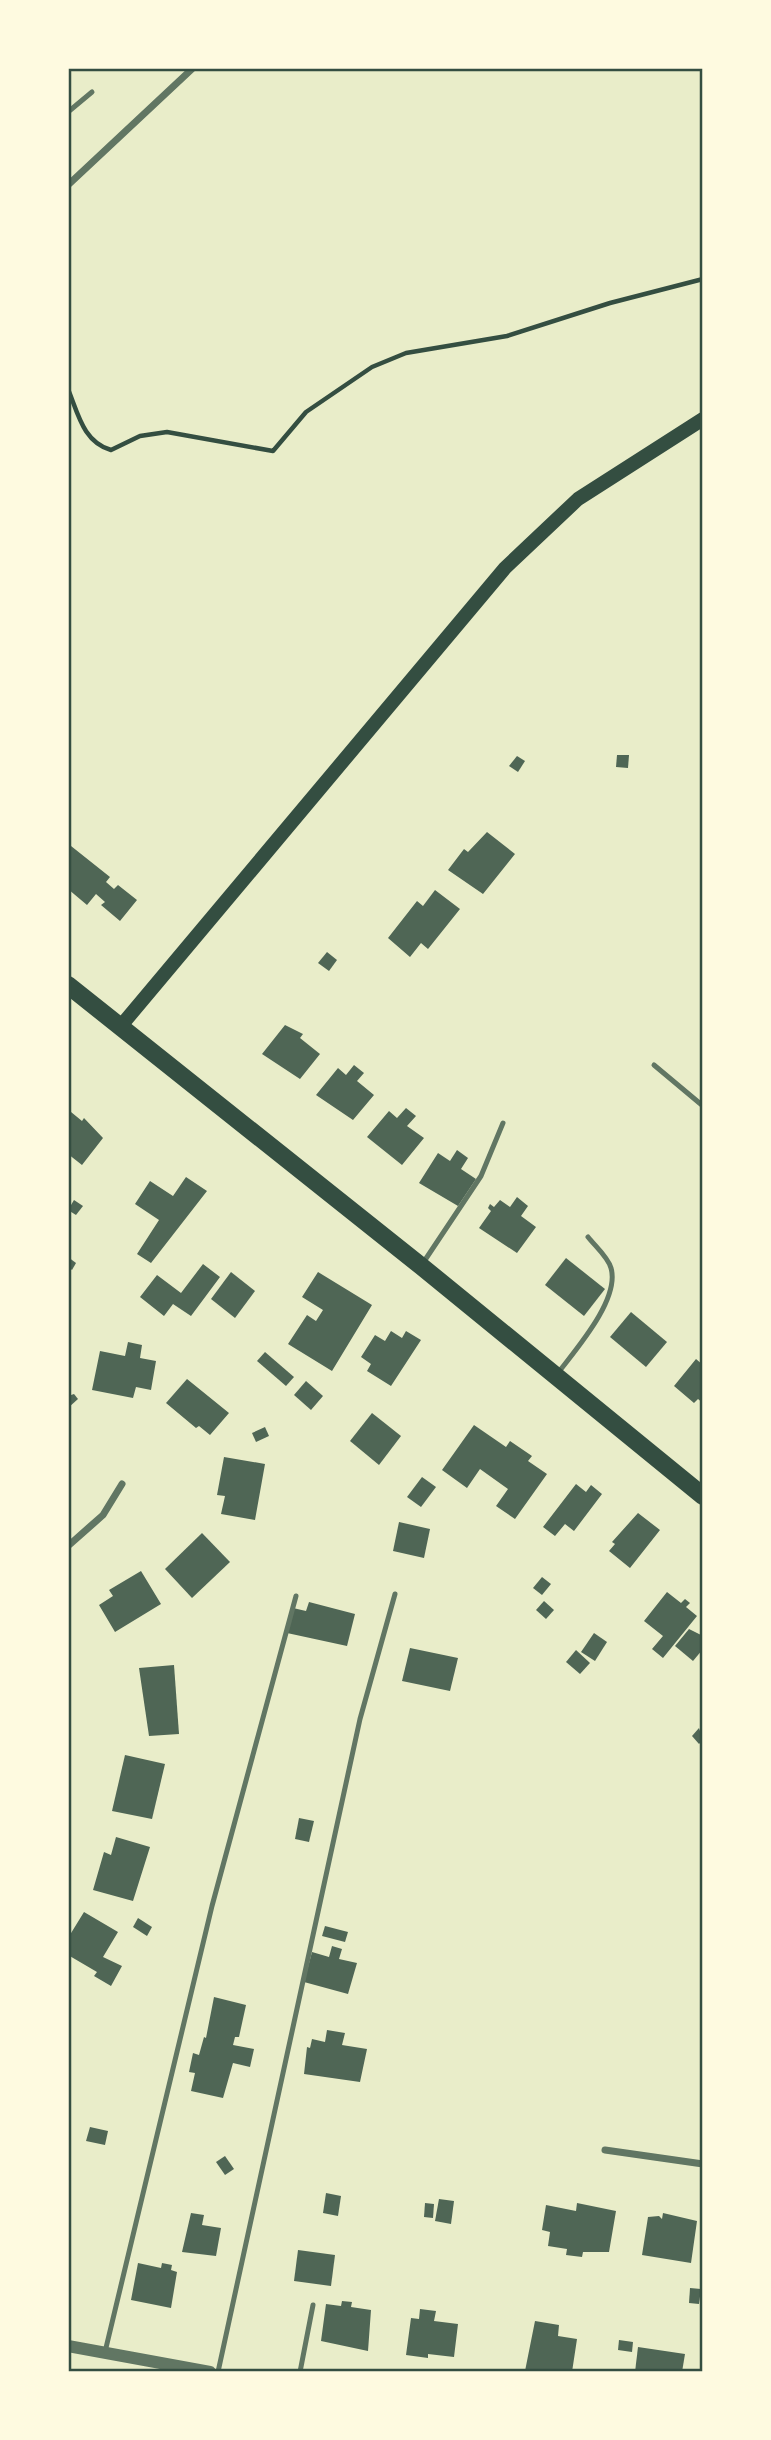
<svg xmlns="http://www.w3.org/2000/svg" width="771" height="2440" font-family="Commissioner,sans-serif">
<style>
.building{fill:#4f6655}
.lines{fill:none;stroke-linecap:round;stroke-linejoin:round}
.path{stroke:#344e41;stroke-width:4.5}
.service{stroke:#617663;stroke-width:5}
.minor{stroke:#617663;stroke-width:7}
.tertiary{stroke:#617663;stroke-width:12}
.secondary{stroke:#344e41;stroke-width:14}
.primary{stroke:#344e41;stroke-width:18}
.neatline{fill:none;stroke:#344e41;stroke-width:2.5}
</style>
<rect width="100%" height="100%" fill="#e9edc9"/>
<!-- building -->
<g class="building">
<path d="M 617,755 L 629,755 L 628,768 L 616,767 Z"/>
<path d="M 517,756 L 525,761 L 518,772 L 509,766 Z"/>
<path d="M 487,832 L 515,854 L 483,894 L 448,870 L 464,849 L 468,852 Z"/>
<path d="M 71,846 L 110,877 L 106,882 L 114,889 L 118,885 L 137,900 L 120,921 L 101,905 L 105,902 L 96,894 L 87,905 L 68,889 L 68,849 Z"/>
<path d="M 435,890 L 460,909 L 428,949 L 421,943 L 410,957 L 388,938 L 417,901 L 423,906 Z"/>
<path d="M 327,952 L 337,960 L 329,971 L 318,963 Z"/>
<path d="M 285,1025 L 303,1034 L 300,1038 L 320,1054 L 300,1079 L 262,1054 Z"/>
<path d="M 354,1065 L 364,1073 L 357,1081 L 374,1095 L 353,1120 L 316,1095 L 338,1068 L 346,1075 Z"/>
<path d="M 406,1108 L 416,1116 L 407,1126 L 424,1138 L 402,1165 L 367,1137 L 389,1111 L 397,1118 Z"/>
<path d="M 71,1112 L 82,1121 L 84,1118 L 103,1138 L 82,1165 L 68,1154 L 68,1116 Z"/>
<path d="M 457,1150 L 468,1158 L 461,1169 L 476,1179 L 458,1206 L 419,1183 L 438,1153 L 450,1161 Z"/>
<path d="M 186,1177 L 207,1191 L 151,1263 L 137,1254 L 159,1220 L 135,1204 L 150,1181 L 173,1196 Z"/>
<path d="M 517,1197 L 528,1206 L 521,1216 L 536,1227 L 517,1253 L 479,1228 L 491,1211 L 488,1208 L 490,1204 L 494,1207 L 500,1200 L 510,1207 Z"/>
<path d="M 74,1200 L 83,1206 L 76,1215 L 68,1210 Z"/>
<path d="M 68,1257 L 76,1263 L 72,1270 L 68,1267 Z"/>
<path d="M 566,1258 L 605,1289 L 584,1316 L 545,1285 Z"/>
<path d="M 203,1264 L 220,1277 L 191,1316 L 173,1304 L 164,1316 L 140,1297 L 157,1275 L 181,1293 Z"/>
<path d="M 231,1272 L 255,1291 L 235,1318 L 211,1299 Z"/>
<path d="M 318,1272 L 372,1305 L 332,1371 L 288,1344 L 307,1315 L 316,1321 L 323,1310 L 302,1297 Z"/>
<path d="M 631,1312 L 667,1342 L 646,1367 L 610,1337 Z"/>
<path d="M 391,1331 L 402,1338 L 406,1331 L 421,1340 L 391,1386 L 367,1371 L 371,1364 L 361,1357 L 375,1335 L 385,1341 Z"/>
<path d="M 128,1342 L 142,1345 L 140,1358 L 156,1361 L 151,1390 L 136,1387 L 133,1398 L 92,1390 L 100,1351 L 125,1356 Z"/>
<path d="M 265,1352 L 294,1377 L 286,1386 L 257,1361 Z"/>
<path d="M 696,1359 L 703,1365 L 703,1403 L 698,1399 L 694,1403 L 674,1386 Z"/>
<path d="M 187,1379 L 229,1413 L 210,1435 L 199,1426 L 196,1428 L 166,1403 Z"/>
<path d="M 306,1381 L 323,1396 L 311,1410 L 294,1395 Z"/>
<path d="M 74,1394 L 78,1399 L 68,1408 L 68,1396 Z"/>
<path d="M 372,1413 L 401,1436 L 379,1465 L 350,1441 Z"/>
<path d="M 474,1425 L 506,1447 L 510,1441 L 532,1456 L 528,1461 L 547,1474 L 515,1519 L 496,1506 L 508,1489 L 480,1469 L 467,1488 L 442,1470 Z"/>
<path d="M 265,1427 L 269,1436 L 256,1442 L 252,1433 Z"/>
<path d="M 224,1457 L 265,1464 L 255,1520 L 221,1514 L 225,1496 L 217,1495 Z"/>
<path d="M 422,1477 L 436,1487 L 421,1507 L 407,1497 Z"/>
<path d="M 576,1484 L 586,1492 L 591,1485 L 602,1494 L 574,1531 L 565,1524 L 555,1536 L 543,1527 Z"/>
<path d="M 638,1513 L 660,1530 L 630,1568 L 609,1551 L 615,1544 L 612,1542 Z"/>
<path d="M 399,1522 L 430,1529 L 424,1558 L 393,1551 Z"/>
<path d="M 202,1533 L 230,1562 L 192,1598 L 165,1569 Z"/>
<path d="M 141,1571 L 161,1604 L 115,1632 L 99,1605 L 113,1596 L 109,1590 Z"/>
<path d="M 542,1577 L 551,1584 L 542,1595 L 533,1588 Z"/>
<path d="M 667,1592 L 681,1603 L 685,1599 L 690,1603 L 686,1607 L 697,1616 L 663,1658 L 652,1649 L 663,1636 L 644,1621 Z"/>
<path d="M 544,1601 L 554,1610 L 546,1619 L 536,1610 Z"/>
<path d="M 309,1602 L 355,1614 L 347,1646 L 287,1633 L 293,1608 L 306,1611 Z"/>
<path d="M 689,1629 L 703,1636 L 703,1649 L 693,1661 L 675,1646 Z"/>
<path d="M 594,1633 L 607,1642 L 595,1661 L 581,1652 Z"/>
<path d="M 410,1648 L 458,1658 L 450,1691 L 402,1681 Z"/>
<path d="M 576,1650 L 590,1663 L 580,1674 L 566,1662 Z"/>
<path d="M 174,1665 L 179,1734 L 149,1736 L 139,1668 Z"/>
<path d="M 699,1728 L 703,1740 L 699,1744 L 692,1736 Z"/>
<path d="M 125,1755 L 165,1764 L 152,1819 L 112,1811 Z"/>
<path d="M 299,1818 L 314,1821 L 309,1842 L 295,1839 Z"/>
<path d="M 116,1837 L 150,1847 L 133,1901 L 93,1890 L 104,1852 L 111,1855 Z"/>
<path d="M 84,1912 L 118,1932 L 103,1957 L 122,1966 L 111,1986 L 94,1976 L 97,1972 L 68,1955 L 68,1938 Z"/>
<path d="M 138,1918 L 152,1927 L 147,1936 L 133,1927 Z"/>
<path d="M 325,1926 L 348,1932 L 345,1942 L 322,1936 Z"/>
<path d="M 332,1946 L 342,1949 L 339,1959 L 357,1963 L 348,1994 L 304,1982 L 312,1952 L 329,1957 Z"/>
<path d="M 214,1997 L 246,2005 L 239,2037 L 235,2037 L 233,2045 L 254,2049 L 250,2067 L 233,2063 L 223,2098 L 191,2091 L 195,2073 L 189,2072 L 193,2053 L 199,2055 L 204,2037 L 206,2038 Z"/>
<path d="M 327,2030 L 345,2033 L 342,2045 L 367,2049 L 360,2082 L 304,2074 L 307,2047 L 310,2048 L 312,2039 L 325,2042 Z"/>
<path d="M 90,2127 L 108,2131 L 105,2145 L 86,2141 Z"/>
<path d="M 225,2156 L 234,2169 L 225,2175 L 216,2162 Z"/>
<path d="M 326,2193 L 341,2196 L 338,2216 L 323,2213 Z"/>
<path d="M 439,2199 L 454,2201 L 451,2224 L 435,2221 Z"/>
<path d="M 425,2203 L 434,2204 L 433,2218 L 424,2217 Z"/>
<path d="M 577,2203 L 616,2211 L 609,2252 L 583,2252 L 582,2257 L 566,2255 L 567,2249 L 548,2246 L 550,2232 L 542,2230 L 546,2205 L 576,2211 Z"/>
<path d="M 191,2213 L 204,2215 L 202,2225 L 221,2228 L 216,2256 L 182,2252 Z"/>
<path d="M 663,2213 L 697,2221 L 691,2263 L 642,2255 L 648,2217 L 659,2216 L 662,2219 Z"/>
<path d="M 298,2250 L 335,2255 L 331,2286 L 294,2281 Z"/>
<path d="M 138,2263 L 161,2268 L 162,2263 L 172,2265 L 171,2270 L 177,2272 L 171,2308 L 131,2300 Z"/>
<path d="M 690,2288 L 701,2289 L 699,2304 L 689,2303 Z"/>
<path d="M 342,2301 L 352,2302 L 351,2307 L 371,2310 L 368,2351 L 321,2341 L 326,2304 L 341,2306 Z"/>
<path d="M 420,2309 L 436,2311 L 434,2321 L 458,2324 L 454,2357 L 428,2354 L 428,2358 L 406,2355 L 411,2318 L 419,2319 Z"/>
<path d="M 535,2321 L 559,2325 L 558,2336 L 577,2339 L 572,2372 L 525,2371 Z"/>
<path d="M 619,2340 L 633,2342 L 632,2352 L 618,2350 Z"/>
<path d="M 638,2347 L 685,2354 L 682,2372 L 635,2372 Z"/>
</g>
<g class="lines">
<!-- path -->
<path class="path" d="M 68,389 C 78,413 83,442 111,450 L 140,436 L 167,432 L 273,451 L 306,412 L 372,367 L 406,353 L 507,336 L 610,303 L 703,279"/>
<!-- service -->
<g class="service">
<path d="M 68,112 L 92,92"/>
<path d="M 654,1065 L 703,1106"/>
<path d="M 423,1263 L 481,1176 L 503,1123"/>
<path d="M 558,1373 C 577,1348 620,1299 611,1268 C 608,1257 595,1246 588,1237"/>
<path d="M 105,2352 L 212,1906 L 296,1596"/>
<path d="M 218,2372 L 360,1719 L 395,1594"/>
<path d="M 300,2372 L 313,2305"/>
</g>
<!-- minor -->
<g class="minor">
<path d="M 68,185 L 193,68"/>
<path d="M 68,1546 L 103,1515 L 122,1484"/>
<path d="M 605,2150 L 703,2164"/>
</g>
<!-- tertiary -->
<path class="tertiary" d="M 68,2346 L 210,2372"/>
<!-- secondary -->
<path class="secondary" d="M 120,1027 L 505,568 L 578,499 L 703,419"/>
<!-- primary -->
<path class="primary" d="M 68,985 L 421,1266 L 703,1496"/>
</g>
<!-- border -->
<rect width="771" height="2440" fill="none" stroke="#fefae0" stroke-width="140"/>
<rect x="70" y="70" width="631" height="2300" class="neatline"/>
</svg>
